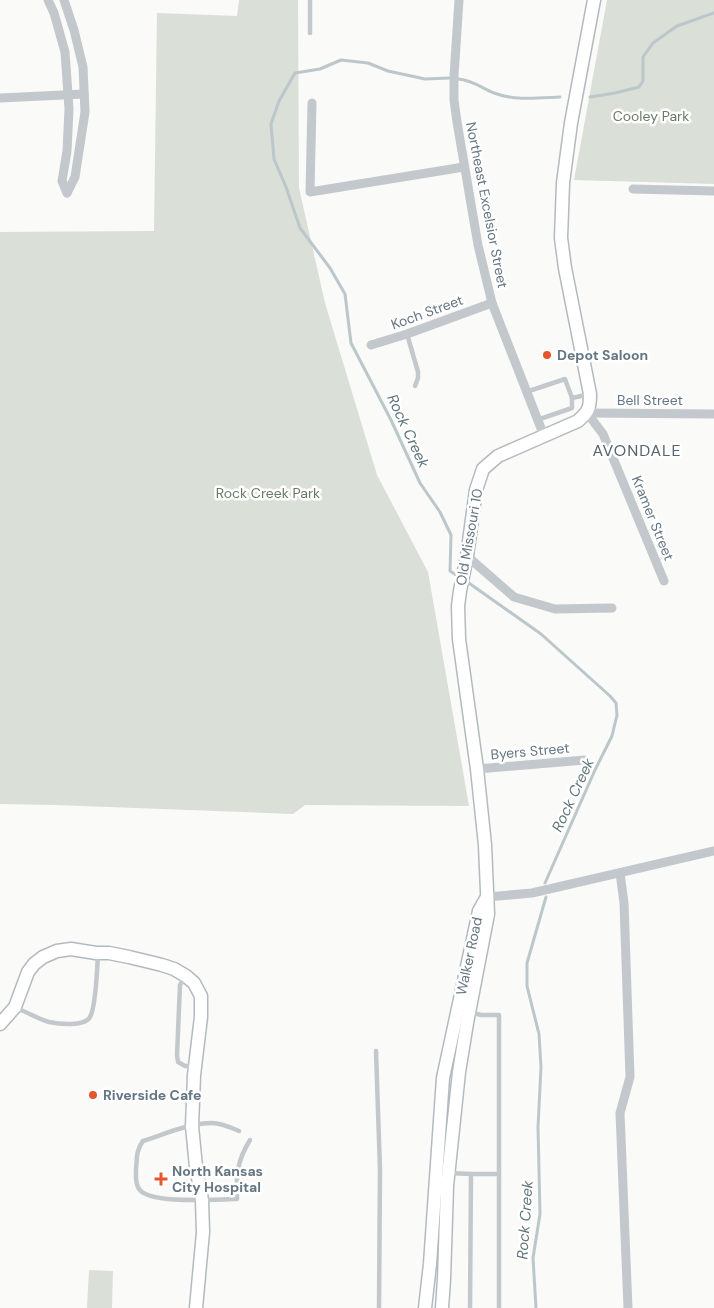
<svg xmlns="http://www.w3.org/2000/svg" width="714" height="1308" font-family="'DM Sans',sans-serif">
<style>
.green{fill:#dadfd7}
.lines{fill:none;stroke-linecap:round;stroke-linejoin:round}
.stream{stroke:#bbc7cb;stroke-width:3}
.secondary-casing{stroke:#b3babf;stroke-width:15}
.lane{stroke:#c3c8cc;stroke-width:4.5}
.street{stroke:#c3c8cc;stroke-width:9}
.secondary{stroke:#fff;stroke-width:12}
.poi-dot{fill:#e4572e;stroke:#fff;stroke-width:2}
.labels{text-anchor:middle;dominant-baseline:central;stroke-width:5;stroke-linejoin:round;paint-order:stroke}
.park-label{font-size:14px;fill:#687a64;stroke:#fff}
.street-label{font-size:14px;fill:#657683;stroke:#fff}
.poi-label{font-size:14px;font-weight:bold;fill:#657683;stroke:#fff;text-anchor:start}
.water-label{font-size:15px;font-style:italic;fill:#60757c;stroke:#fff}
.quarter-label{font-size:16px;letter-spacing:1px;fill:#57646e;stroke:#fff}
</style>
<rect width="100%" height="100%" fill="#fafaf8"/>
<!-- green -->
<g class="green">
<path d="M 239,0 L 298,0 L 299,188 L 325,303 L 377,475 L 428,572 L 469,806 L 305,805 L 293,814 L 55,805 L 0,804 L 0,232 L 154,231 L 157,13 L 237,16 Z"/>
<path d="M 607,0 L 714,0 L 714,184 L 574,180 Z"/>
<path d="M 89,1270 L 113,1271 L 112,1308 L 87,1308 Z"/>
</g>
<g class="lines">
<!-- stream -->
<g class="stream">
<path d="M 449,78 L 425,79 L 388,71 L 368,63 L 341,60 L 320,69 L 295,73 L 279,101 L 271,124 L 274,159 L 286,187 L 300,228 L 330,268 L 345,294 L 351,343 L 391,420 L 420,483 L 440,512 L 451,535 L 450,571 L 459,577"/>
<path d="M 458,79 C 472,80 482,88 494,93 C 515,101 538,98 560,97"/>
<path d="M 590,97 L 615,93 L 639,87 L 643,81 L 643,57 L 653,43 L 677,26 L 714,13"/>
<path d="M 466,581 L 541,634 L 610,696 L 616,703 L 617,715 L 612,736 L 595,770 L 545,883"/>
<path d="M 536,1308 L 533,1258 L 540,1214 L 538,1127 L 541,1067 L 539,1034 L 527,986 L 527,963 L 546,897"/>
</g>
<defs>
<g id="secondary">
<path d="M 0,1024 L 15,1007 L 28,972 L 34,964 L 43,957 L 57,951 L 71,949 L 96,953 L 109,953 L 129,957 L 162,965 L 174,969 L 186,976 L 194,983 L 201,996 L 201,1017 L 194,1075 L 192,1126 L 196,1167 L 202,1200 L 203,1232 L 196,1308"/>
<path d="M 425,1308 L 430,1264 L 443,1078 L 479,911 L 487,897"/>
<path d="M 442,1308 L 444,1279 L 447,1186 L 459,1072 L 467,1023 L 488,914 L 485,845 L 477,769 L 459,639 L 458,606 L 460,591 L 467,556 L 476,490 L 483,469 L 498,456 L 578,421 C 589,411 590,408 590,394 L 565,268 L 561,238 L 563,183 L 571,123 L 594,0"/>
</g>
</defs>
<!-- secondary casing -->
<use href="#secondary" class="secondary-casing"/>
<!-- lane -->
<g class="lane">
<path d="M 310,0 L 310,33"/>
<path d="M 407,334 L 418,372 L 418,378 L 415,386"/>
<path d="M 526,392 L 565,379 L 572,398 L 590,394"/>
<path d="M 537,420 L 572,408 L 572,398"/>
<path d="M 185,977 L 180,985 L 177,1055 L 178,1062 L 185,1066 L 193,1066"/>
<path d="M 16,1008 C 27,1012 38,1019 49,1022 C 58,1024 85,1027 90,1017 C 96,1007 97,969 98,955"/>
<path d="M 470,1012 L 481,1015 L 499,1015 L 499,1308"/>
<path d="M 376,1051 L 380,1170 L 379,1308"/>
<path d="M 239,1131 C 230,1127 221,1123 212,1123 C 189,1123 165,1134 143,1141 C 136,1150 137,1159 136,1170 C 136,1176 135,1183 139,1189 C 150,1205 218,1199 237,1199 C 236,1175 237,1161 250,1140"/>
<path d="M 449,1173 L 471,1174 L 470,1308"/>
<path d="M 471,1174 L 499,1174"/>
</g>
<!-- street -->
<g class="street">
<path d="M 48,0 L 54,13 L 65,52 L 69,109 L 67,151 L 62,181 L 67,193"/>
<path d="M 64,0 L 74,30 L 83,67 L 85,112 L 75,177 L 67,193"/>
<path d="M 459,0 L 454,76 L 454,100 L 457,122 L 478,245 L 492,303 L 544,436"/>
<path d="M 0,98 L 84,94"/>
<path d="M 312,103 L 310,192 L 464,167"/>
<path d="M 633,189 L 714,191"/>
<path d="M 371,345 L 407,334 L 492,303"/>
<path d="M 587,413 L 603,434 L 664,581"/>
<path d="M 587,413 L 714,414"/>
<path d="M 467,556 L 514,597 L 555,609 L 612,608"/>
<path d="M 477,769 L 585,760"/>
<path d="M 620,873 L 624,903 L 630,1077 L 620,1113 L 628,1308"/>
<path d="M 487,897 L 532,893 L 714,851"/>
</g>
<!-- secondary -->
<use href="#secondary" class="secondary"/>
</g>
<!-- markers -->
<g class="poi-dot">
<circle cx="547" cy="355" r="5"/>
<circle cx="93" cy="1095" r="5"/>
<path d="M158.5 1171.5h5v5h5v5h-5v5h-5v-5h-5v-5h5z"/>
</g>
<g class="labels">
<!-- park labels -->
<g class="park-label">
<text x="651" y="116">Cooley Park</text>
<text x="268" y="493">Rock Creek Park</text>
</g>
<!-- street labels -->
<g class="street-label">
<text transform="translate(487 205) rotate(79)">Northeast Excelsior Street</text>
<text transform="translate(427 312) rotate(-20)">Koch Street</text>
<text x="650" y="400">Bell Street</text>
<text transform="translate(653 518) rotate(68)">Kramer Street</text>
<text transform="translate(469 537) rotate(-80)">Old Missouri 10</text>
<text transform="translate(530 751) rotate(-5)">Byers Street</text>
<text transform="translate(469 956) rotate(-78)">Walker Road</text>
</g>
<!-- poi labels -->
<g class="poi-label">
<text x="557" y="355">Depot Saloon</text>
<text x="103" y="1095">Riverside Cafe</text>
<text x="172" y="1171">North Kansas<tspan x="172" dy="16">City Hospital</tspan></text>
</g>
<!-- water labels -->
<g class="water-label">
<text transform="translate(408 431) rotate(65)">Rock Creek</text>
<text transform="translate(573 795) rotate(-65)">Rock Creek</text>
<text transform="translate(525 1220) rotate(-86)">Rock Creek</text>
</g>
<!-- quarter labels -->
<g class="quarter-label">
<text x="637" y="450">AVONDALE</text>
</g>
</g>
</svg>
